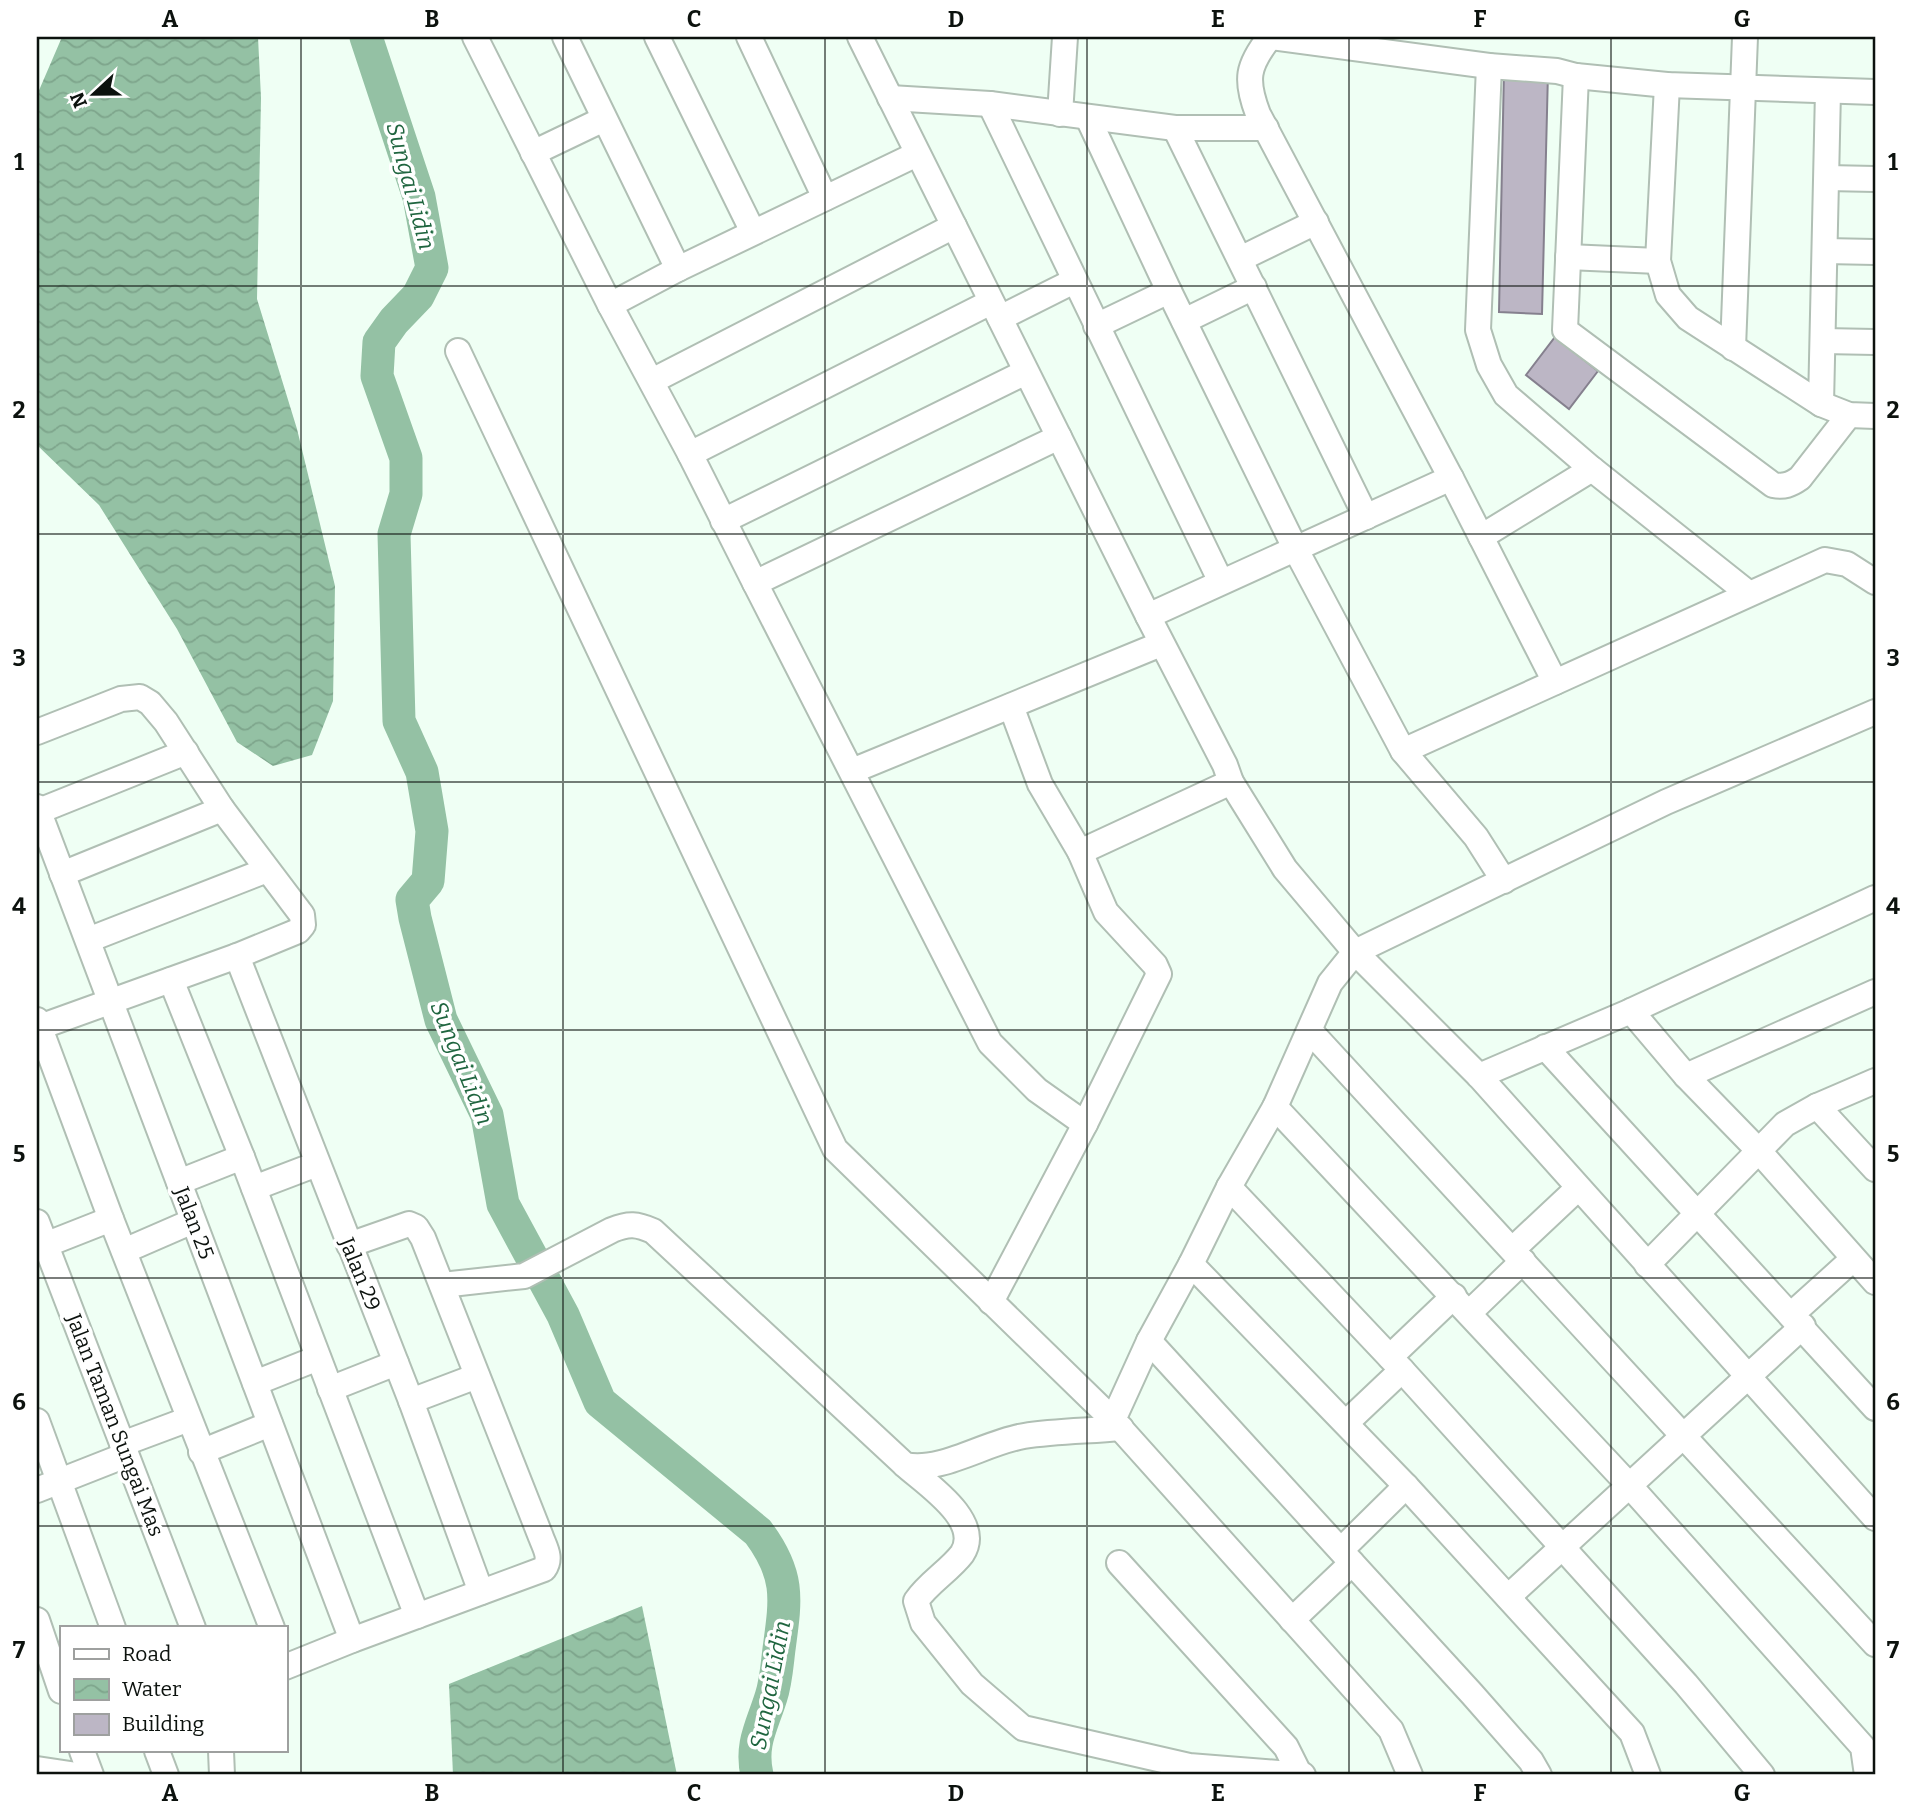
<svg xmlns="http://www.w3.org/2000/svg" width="1912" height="1812" font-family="Bitter,serif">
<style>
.water{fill:url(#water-waves)}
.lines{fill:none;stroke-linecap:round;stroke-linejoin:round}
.river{stroke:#94c1a4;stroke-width:33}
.building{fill:#bcb6c5;stroke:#85808e;stroke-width:2}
.minor-casing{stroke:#b0bfb4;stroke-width:28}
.minor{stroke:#fff;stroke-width:24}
.grid{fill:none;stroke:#0c120e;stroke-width:2;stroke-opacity:0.55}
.labels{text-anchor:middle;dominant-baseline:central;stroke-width:7;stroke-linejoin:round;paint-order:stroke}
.street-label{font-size:21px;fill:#0c120e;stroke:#fff}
.water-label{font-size:23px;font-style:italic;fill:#1f653f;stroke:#fff}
.neatline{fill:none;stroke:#0c120e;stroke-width:2.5}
.grid-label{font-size:23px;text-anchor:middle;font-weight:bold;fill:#0c120e}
</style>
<defs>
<pattern id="water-waves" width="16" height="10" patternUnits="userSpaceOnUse" patternTransform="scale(1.75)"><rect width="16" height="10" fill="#94c1a4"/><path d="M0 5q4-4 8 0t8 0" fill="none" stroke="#7ea58c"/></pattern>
</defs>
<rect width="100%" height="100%" fill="#effff4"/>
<!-- water -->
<g class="water">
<path d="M 62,37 L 258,37 L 261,98 L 257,299 L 297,429 L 335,586 L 333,701 L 312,755 L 273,766 L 237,742 L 177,629 L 99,505 L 37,445 L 37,95 Z"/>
<path d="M 642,1606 L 677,1775 L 453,1775 L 449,1684 Z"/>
</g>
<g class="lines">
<!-- river -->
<path class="river" d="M 366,37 L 419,197 L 432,268 L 418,296 L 394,321 L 379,342 L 377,376 L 406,458 L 406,494 L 394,534 L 399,721 L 422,772 L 432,831 L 428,881 L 412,900 L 415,918 L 441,1020 L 487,1115 L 503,1204 L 563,1315 L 600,1402 L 758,1532 C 790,1575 786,1598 779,1649 C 777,1665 776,1682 771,1697 C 762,1726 750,1744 757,1775"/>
</g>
<!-- building -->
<g class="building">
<path d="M 1504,70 L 1548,72 L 1542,314 L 1499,312 Z"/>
<path d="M 1555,337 L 1598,371 L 1569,409 L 1526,375 Z"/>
</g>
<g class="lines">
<defs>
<g id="minor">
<path d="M 475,37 L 610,305"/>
<path d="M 565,37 L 678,269"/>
<path d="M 657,37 L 753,232"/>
<path d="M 749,37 L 825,198"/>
<path d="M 860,37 L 1148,616 L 1451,478 L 1258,114 C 1245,80 1247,66 1270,37"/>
<path d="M 1271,37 L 1489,66 L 1557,71 L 1576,76 L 1667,85 L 1875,92"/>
<path d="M 1489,66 L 1478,330 L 1489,365 L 1506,395 L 1592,469 L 1748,593"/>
<path d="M 1576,76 L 1565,330 L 1773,485 C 1784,487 1790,485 1800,478 L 1849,415"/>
<path d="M 1667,85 L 1658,261 L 1668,295 L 1688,318 L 1821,404 L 1849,415 L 1875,416"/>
<path d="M 890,98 L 990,104 L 1175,128 L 1266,128"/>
<path d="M 990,104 L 1221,582"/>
<path d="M 1060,114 L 1065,37"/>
<path d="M 1088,118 L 1169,291 L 1295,548 L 1403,751 L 1476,837 L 1504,881"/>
<path d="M 1175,128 L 1366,517"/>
<path d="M 533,153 L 604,119"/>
<path d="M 917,154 L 678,269 L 610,305 L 690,454 L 755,583 L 1059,437"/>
<path d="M 1827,178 L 1875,179"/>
<path d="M 1825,251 L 1875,252"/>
<path d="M 1568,257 L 1658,261"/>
<path d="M 1240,259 L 1316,222"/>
<path d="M 1000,318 L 1074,281"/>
<path d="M 1184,321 L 1254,287"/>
<path d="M 1096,326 L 1169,291"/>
<path d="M 1823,341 L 1875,342"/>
<path d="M 1733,348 L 1745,37"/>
<path d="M 458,351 L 835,1149 L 1113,1420 L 1391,1730 L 1410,1775"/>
<path d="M 652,381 L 954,226"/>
<path d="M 1821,404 L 1828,91"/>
<path d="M 690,454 L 991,302"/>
<path d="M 1451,478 L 1555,682"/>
<path d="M 723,521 L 1026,372"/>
<path d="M 1481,537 L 1592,469"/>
<path d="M 755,583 L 990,1043 L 1037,1090 L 1085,1124"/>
<path d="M 1148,616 L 1225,765 L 1231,782 L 1285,869 L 1355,952 L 1479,1076 L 1875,1518"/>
<path d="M 37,732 L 121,699 L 140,697 L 150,703 L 166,722 L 222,809 L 302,915 L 303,925 L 298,931 L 237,956 L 37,1028"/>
<path d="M 1403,751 L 1825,560 L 1847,564 L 1875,582"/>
<path d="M 852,771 L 1161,644"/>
<path d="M 37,807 L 352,1640"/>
<path d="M 39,811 L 186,752"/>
<path d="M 1080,852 L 1231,782"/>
<path d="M 62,874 L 222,809"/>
<path d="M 88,940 L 267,870"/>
<path d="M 237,956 L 411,1401 L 481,1592"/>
<path d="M 171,980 L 242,1157 L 417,1616"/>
<path d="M 1631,1011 L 1686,1076 L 1758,1150 L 1875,1282"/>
<path d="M 37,1020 L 111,1219 L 272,1628"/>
<path d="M 1310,1031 L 1875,1644"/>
<path d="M 1545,1047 L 1875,1408"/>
<path d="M 1479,1076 L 1631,1011 L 1875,898"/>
<path d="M 1686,1076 L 1875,992"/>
<path d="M 1817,1106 L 1875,1169"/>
<path d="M 1275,1107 L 1629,1485 L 1863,1747 L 1867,1775"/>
<path d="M 179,1182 L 242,1157"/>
<path d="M 1229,1187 L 1402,1370 L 1686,1684 L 1762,1775"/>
<path d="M 254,1188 L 317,1164"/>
<path d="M 37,1222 L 193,1628"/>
<path d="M 45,1245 L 111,1219"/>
<path d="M 1513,1249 L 1577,1189"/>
<path d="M 124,1251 L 193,1221"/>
<path d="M 1191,1264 L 1406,1486 L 1632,1733 L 1648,1775"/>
<path d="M 1647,1265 L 1785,1124 L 1817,1106 L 1875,1081"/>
<path d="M 442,1285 L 524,1276 L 612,1230 C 629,1223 637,1224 653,1231 L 905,1465 C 941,1473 986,1442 1024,1436 C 1055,1431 1089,1431 1121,1428"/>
<path d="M 991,1302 L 1085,1124 L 1159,974 L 1155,965 L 1106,912 L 1080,852 L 1040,784 L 1011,706"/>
<path d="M 1469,1313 L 1523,1261"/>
<path d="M 1792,1314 L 1853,1259"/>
<path d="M 1149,1341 L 1472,1694 L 1531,1761 L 1539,1775"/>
<path d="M 1390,1357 L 1454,1296"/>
<path d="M 255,1383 L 318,1358"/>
<path d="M 330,1389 L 396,1363"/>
<path d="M 411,1401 L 477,1376"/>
<path d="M 1113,1420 L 1149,1341 L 1191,1264 L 1229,1187 L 1275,1107 L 1330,983 L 1355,952 L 1666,802 L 1875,712"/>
<path d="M 37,1421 L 113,1628"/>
<path d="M 1346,1423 L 1402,1370"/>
<path d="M 122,1444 L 189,1419"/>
<path d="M 201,1452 L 270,1424"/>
<path d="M 905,1465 C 925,1483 984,1521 962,1554 C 949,1571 928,1583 916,1601 L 923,1623 L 972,1684 L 1023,1728 L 1189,1766 L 1303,1775"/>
<path d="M 37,1490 L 126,1455"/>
<path d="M 1341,1550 L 1406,1486"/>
<path d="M 1119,1563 L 1286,1747 L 1300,1775"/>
<path d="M 1508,1597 L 1803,1326"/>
<path d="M 37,1620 L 61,1691"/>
<path d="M 1292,1620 L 1352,1563"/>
<path d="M 285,1667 L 352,1640 L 544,1569 C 552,1558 545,1548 541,1537 L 423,1238 L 416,1227 L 409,1224 L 349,1245"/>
<path d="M 82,1751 L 91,1775"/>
<path d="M 157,1751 L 166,1775"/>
<path d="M 221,1751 L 222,1775"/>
<path d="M 37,1769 L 77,1775"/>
</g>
</defs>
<!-- minor casing -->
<use href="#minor" class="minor-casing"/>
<!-- minor -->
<use href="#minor" class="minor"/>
</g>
<!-- grid -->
<path class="grid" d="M 301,37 L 301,1775M 563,37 L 563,1775M 825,37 L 825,1775M 1087,37 L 1087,1775M 1349,37 L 1349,1775M 1611,37 L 1611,1775M 37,286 L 1875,286M 37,534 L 1875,534M 37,782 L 1875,782M 37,1030 L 1875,1030M 37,1278 L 1875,1278M 37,1526 L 1875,1526"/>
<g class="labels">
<!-- street labels -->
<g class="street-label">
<text transform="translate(194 1223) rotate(69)">Jalan 25</text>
<text transform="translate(360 1274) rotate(68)">Jalan 29</text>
<text transform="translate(115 1425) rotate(69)">Jalan Taman Sungai Mas</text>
</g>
<!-- water labels -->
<g class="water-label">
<text transform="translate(411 186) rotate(75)">Sungai Lidin</text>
<text transform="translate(462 1063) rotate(68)">Sungai Lidin</text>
<text transform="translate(770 1685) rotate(-79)">Sungai Lidin</text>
</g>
</g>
<!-- border -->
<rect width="1912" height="1812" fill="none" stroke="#ffffff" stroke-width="77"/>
<!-- legend -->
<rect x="60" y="1626" width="228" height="126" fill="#ffffff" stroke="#9ea09f" stroke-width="2"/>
<rect x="74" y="1649" width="35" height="10" fill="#ffffff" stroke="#9ea09f" stroke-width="2"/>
<text x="122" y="1661" font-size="21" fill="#0c120e">Road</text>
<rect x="74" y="1679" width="35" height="21" fill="url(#water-waves)" stroke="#9ea09f" stroke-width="2"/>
<text x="122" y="1696" font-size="21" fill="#0c120e">Water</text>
<rect x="74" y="1714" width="35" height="21" fill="#bcb6c5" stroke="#9ea09f" stroke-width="2"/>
<text x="122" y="1731" font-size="21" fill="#0c120e">Building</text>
<!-- north arrow -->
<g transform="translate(94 94) rotate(248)" stroke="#ffffff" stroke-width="5" paint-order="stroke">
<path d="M0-5L12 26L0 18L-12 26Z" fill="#0c120e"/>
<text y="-10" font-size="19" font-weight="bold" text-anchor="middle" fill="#0c120e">N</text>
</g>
<rect x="38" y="38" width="1836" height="1735" class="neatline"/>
<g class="grid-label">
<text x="170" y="27">A</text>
<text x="432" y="27">B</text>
<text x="694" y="27">C</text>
<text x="956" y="27">D</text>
<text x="1218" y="27">E</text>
<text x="1480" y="27">F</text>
<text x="1742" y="27">G</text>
<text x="19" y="170">1</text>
<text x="1893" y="170">1</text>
<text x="19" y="418">2</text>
<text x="1893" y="418">2</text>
<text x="19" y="666">3</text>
<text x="1893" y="666">3</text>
<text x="19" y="914">4</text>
<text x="1893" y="914">4</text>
<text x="19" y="1162">5</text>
<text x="1893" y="1162">5</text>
<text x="19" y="1410">6</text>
<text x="1893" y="1410">6</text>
<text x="19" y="1658">7</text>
<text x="1893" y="1658">7</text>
<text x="170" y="1801">A</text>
<text x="432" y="1801">B</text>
<text x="694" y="1801">C</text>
<text x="956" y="1801">D</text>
<text x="1218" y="1801">E</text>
<text x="1480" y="1801">F</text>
<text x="1742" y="1801">G</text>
</g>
</svg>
